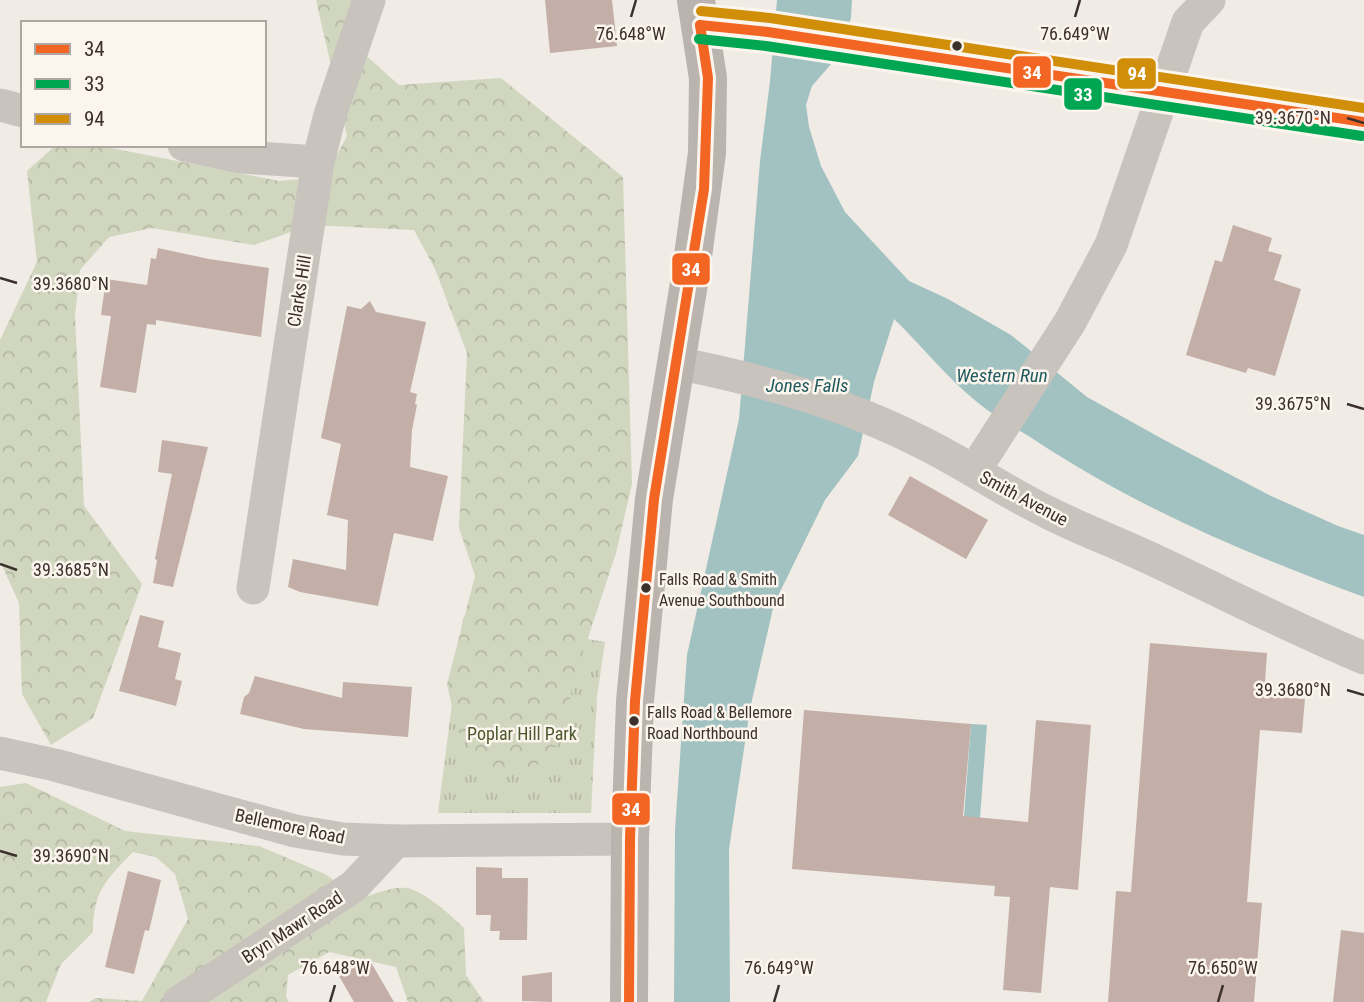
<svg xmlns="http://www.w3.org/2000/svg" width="1364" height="1002" font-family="'Roboto Condensed',sans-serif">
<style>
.grass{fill:url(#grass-tufts)}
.forest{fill:url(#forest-crowns)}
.water{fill:#a1c2c1}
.building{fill:#c3afa7}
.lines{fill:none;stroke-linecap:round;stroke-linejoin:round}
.street{stroke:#c9c3be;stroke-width:33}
.secondary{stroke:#bab3ae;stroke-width:38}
.secondary-bridge{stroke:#bab3ae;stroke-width:38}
.bus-1-casing{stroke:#fbf5ee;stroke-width:16}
.bus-2-casing{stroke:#fbf5ee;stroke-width:16}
.bus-3-casing{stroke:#fbf5ee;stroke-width:16}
.bus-1{stroke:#f26522;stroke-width:10}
.bus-2{stroke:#00a651;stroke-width:10}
.bus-3{stroke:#d18e09;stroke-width:10}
.ticks{fill:none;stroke:#3b302b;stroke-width:2.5}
.bus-dot{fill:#3b302b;stroke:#fbf5ee;stroke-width:2.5}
.labels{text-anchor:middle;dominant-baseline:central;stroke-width:5;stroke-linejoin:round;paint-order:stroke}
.bus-label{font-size:16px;fill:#3b302b;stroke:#fbf5ee;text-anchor:start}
.street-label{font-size:18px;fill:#3b302b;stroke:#fbf5ee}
.park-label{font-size:18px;fill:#4a5a2e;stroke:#fbf5ee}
.water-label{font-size:19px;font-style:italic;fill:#1f5a5e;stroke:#fbf5ee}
.ticks-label{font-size:18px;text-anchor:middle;fill:#3b302b;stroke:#fbf5ee;stroke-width:5;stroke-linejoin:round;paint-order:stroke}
.line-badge{stroke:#fbf5ee;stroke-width:2.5}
.badge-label{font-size:19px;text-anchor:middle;font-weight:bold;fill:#fff}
</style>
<defs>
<pattern id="grass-tufts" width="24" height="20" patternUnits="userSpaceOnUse" patternTransform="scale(1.75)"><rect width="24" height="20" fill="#d1d6bf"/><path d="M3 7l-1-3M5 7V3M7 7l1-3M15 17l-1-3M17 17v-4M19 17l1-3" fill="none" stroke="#b4b8a4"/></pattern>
<pattern id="forest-crowns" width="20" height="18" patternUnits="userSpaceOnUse" patternTransform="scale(1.75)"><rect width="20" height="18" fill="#d1d6bf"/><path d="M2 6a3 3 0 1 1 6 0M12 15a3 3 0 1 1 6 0" fill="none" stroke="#b4b8a4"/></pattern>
</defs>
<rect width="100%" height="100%" fill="#f0ebe5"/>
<!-- grass -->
<path class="grass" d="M 463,618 L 605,642 L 597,696 L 591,813 L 438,813 Z"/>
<!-- forest -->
<g class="forest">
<path d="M 316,0 L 356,0 L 363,53 L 399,85 L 501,78 L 623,177 L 632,484 L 616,553 L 574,680 L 561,740 L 529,773 L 486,767 L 457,730 L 447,684 L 475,576 L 459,528 L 467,353 L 435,269 L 414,230 L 311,225 L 254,245 L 152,228 L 109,237 L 80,270 L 75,316 L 84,506 L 142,584 L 93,718 L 51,745 L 22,694 L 19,603 L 0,561 L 0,340 L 37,262 L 27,171 L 56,145 L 96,145 L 279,181 L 325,177 L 347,136 Z"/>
<path d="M 26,783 L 125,831 L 259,846 L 325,874 L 343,887 L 342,906 C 359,900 394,883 411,889 C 430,896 449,914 464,928 L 466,975 L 484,1002 L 408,1002 L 396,967 L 329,952 L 288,975 L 286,997 L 289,1002 L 90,1002 L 96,998 L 142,1001 L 188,919 L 175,874 L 156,857 L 133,852 C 106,880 93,891 93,932 L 61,964 L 46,1002 L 0,1002 L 0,787 Z"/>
</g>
<!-- water -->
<g class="water">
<path d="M 777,0 L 852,0 L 851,18 L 838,56 L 812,86 L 806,105 L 809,127 L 821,166 L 845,212 L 909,281 L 948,299 L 1011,335 L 1087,397 L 1168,442 L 1269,495 L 1338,526 L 1364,535 L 1364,597 C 1247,554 1133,506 1030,437 C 1012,426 993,415 977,402 C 946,377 922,346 894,319 L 874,382 L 858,456 L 825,500 L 774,604 L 750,709 L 729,849 L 730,1002 L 674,1002 L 675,830 L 687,655 L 739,419 L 760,161 L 770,81 Z"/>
<path d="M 971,724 L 987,725 L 980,818 L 964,817 Z"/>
</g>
<!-- building -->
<g class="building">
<path d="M 545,0 L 612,0 L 617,46 L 550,53 Z"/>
<path d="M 1233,225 L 1272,238 L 1268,251 L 1282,255 L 1274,280 L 1301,289 L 1275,376 L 1248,368 L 1246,373 L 1186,355 L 1215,260 L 1222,262 Z"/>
<path d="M 158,248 L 209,259 L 269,268 L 261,337 L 156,320 L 156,325 L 147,324 L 136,393 L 100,387 L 111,316 L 101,315 L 106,279 L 147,285 L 151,258 L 156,259 Z"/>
<path d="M 370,301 L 376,312 L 426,322 L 410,392 L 417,394 L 415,404 L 417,405 L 412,430 L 410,467 L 448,476 L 433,541 L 394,533 L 378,606 L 300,592 L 288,587 L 293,559 L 346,570 L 348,520 L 327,515 L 341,444 L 321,438 L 347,306 L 361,309 Z"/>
<path d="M 162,440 L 208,447 L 173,587 L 153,583 L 157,560 L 155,559 L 172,474 L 158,472 Z"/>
<path d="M 910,476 L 988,520 L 966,559 L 888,515 Z"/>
<path d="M 140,615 L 164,621 L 158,647 L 181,653 L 175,679 L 182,681 L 176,706 L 119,691 Z"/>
<path d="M 1150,643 L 1267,653 L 1264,696 L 1305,699 L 1302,733 L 1260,730 L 1247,902 L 1262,903 L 1254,1002 L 1108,1002 L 1116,891 L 1131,892 Z"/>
<path d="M 255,676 L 342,698 L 343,682 L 412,687 L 408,737 L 304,729 L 240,714 L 244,697 L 249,693 Z"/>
<path d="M 804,710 L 971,724 L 963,816 L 1028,822 L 1036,720 L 1091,725 L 1078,890 L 1050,887 L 1041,993 L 1003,990 L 1010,897 L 994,896 L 995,886 L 792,869 Z"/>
<path d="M 476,867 L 502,868 L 502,878 L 528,878 L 527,940 L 499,940 L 500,931 L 490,931 L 491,915 L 476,915 Z"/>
<path d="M 128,871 L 161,880 L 149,931 L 145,930 L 134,974 L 105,967 Z"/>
<path d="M 1341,930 L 1364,933 L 1364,1002 L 1333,1002 Z"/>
<path d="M 369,959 L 394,1002 L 354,1002 L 339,976 Z"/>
<path d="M 552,972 L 552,1002 L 522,1001 L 522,976 Z"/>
</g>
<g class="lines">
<!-- street -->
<g class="street">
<path d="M 0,105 L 23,111"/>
<path d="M 184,145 L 241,157 L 318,162"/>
<path d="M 676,363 C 759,379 841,402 917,440 C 963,462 1005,492 1051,514 C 1081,529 1113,541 1143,555 C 1217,589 1289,627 1364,658"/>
<path d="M 974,471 L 1070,322 L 1111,245 L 1188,22 L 1209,0"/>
<path d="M 253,588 L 318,162 L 330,115 L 369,0"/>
<path d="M 0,753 L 55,765 L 295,831 L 343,839 L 396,841 L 630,839"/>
<path d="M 179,1002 L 354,886 L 396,841"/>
</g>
<!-- secondary -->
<g class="secondary">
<path d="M 700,25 L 768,32 L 1069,76"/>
<path d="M 629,1002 L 630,839 L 635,701 L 654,499 L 691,271 L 707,153 L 708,78 L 696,0"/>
</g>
<!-- secondary-bridge -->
<path class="secondary-bridge" d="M 1069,76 L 1364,122"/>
<defs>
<g id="bus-1">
<path d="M 700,25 L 768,32 L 1364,122"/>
<path d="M 629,1002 L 630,839 L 635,701 L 654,499 L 704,189 L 708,78 L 700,25"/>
</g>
<path id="bus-2" d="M 699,39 L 766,46 L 1362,136"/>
<path id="bus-3" d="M 701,11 L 770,18 L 1364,108"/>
</defs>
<!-- bus-1 casing -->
<use href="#bus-1" class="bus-1-casing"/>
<!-- bus-2 casing -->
<use href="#bus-2" class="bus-2-casing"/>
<!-- bus-3 casing -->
<use href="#bus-3" class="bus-3-casing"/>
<!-- bus-1 -->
<use href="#bus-1" class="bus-1"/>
<!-- bus-2 -->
<use href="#bus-2" class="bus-2"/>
<!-- bus-3 -->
<use href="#bus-3" class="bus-3"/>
</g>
<!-- ticks -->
<path class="ticks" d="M 631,17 L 636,0M 1075,17 L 1080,0M 1347,118 L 1364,123M 0,278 L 17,283M 1347,404 L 1364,409M 0,564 L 17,570M 1347,690 L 1364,695M 0,851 L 17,856M 330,1002 L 335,985M 774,1002 L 779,985M 1218,1002 L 1223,985"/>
<!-- markers -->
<g class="bus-dot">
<circle cx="957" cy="46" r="6"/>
<circle cx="646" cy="588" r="6"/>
<circle cx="634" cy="721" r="6"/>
</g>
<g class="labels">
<!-- bus labels -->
<g class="bus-label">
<text x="659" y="579">Falls Road &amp; Smith<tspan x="659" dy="21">Avenue Southbound</tspan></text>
<text x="647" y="712">Falls Road &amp; Bellemore<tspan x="647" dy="21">Road Northbound</tspan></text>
</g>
<!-- street labels -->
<g class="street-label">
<text transform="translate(299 291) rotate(-81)">Clarks Hill</text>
<text transform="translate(1024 498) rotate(28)">Smith Avenue</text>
<text transform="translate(290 826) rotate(12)">Bellemore Road</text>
<text transform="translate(292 927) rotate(-33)">Bryn Mawr Road</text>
</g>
<!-- park labels -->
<g class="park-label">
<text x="522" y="733">Poplar Hill Park</text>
</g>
<!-- water labels -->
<g class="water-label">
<text x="1002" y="375">Western Run</text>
<text x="807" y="385">Jones Falls</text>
</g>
</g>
<g class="ticks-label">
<text x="631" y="40">76.648°W</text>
<text x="1075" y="40">76.649°W</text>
<text x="1293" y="124">39.3670°N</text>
<text x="71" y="290">39.3680°N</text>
<text x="1293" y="410">39.3675°N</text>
<text x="71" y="576">39.3685°N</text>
<text x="1293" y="696">39.3680°N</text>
<text x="71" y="862">39.3690°N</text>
<text x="335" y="974">76.648°W</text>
<text x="779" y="974">76.649°W</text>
<text x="1223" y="974">76.650°W</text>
</g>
<g class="line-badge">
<rect x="1012" y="55" width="40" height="34" rx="7" fill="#f26522"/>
<rect x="1116" y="57" width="41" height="33" rx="7" fill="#d18e09"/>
<rect x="1063" y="77" width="40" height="34" rx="7" fill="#00a651"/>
<rect x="671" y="252" width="40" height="34" rx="7" fill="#f26522"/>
<rect x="611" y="792" width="40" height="34" rx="7" fill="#f26522"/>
</g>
<g class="badge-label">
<text x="1032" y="79">34</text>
<text x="1137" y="80">94</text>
<text x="1083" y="101">33</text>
<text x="691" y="276">34</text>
<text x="631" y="816">34</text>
</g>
<!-- legend -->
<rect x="21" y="21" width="245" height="126" fill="#fbf5ee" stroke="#aea6a0" stroke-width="2"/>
<rect x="35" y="44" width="35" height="10" fill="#f26522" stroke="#aea6a0" stroke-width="2"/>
<text x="84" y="56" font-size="21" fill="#3b302b">34</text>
<rect x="35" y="79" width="35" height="10" fill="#00a651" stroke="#aea6a0" stroke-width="2"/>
<text x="84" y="91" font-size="21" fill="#3b302b">33</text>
<rect x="35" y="114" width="35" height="10" fill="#d18e09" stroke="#aea6a0" stroke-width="2"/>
<text x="84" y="126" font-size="21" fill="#3b302b">94</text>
</svg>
